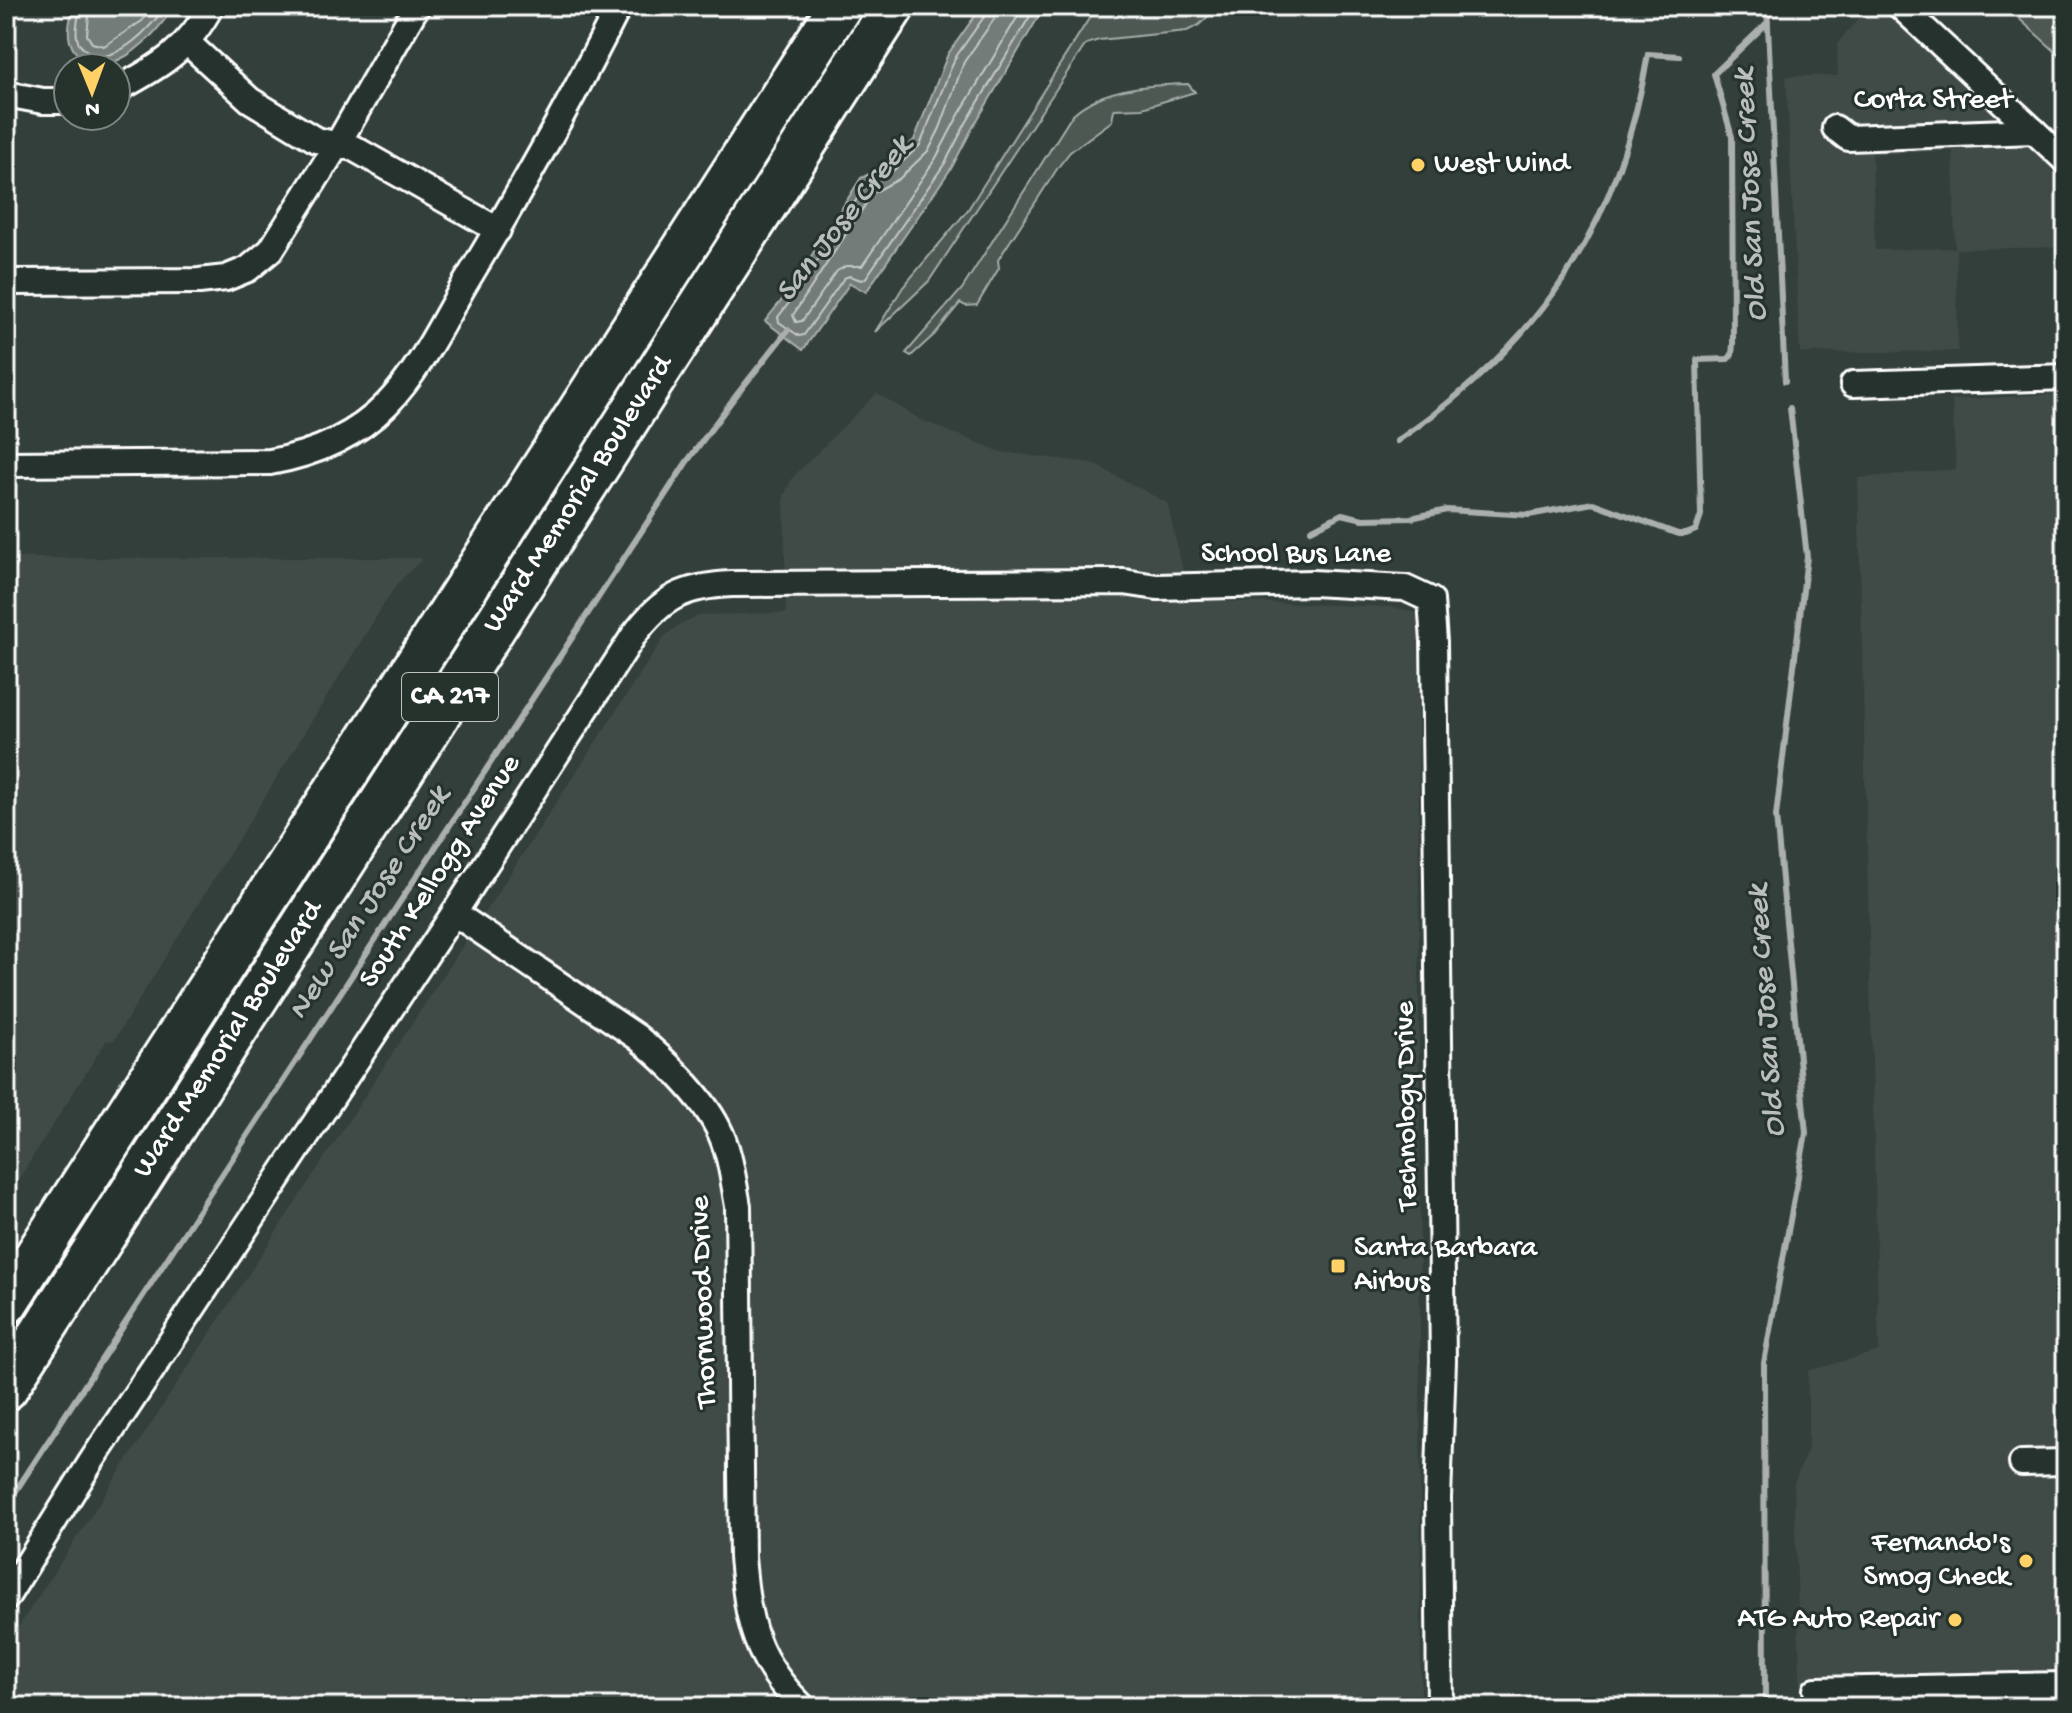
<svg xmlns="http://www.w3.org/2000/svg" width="2072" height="1713" font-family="'Gochi Hand',sans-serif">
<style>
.built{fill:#404c47;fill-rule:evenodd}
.green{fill:#4d5853;stroke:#a6aca9;stroke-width:2}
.water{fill:#737b78;stroke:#abb0ae;stroke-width:2}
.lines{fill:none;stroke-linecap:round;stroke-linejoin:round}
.shore{stroke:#c7cac9;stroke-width:2}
.stream{stroke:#abb0ae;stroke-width:6}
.minor-casing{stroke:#fff;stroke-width:30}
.motorway-casing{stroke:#fff;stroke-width:48}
.minor{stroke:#26332d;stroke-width:24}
.motorway{stroke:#26332d;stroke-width:42}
.poi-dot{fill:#ffd166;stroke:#26332d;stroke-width:3}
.labels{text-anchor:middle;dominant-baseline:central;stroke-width:6;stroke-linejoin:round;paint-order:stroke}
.shield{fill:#26332d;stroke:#bec2c0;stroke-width:2}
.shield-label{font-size:28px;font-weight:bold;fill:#fff}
.street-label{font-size:30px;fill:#fff;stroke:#26332d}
.poi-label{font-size:30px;fill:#fff;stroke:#26332d;text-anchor:start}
.water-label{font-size:32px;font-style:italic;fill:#b9bdbc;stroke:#26332d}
</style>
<rect width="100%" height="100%" fill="#333f3a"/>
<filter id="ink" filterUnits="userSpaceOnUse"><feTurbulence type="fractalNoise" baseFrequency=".0125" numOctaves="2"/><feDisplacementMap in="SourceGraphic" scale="16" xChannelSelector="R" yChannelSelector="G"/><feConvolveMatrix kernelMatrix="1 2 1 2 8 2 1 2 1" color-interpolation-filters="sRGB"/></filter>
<g filter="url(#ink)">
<!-- built -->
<g class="built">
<path d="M 1869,6 L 1883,6 L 2002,117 L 2066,185 L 2066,247 L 1956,249 L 1958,351 L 1800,353 L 1786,76 L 1838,76 L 1837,44 ZM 1953,151 L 1955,248 L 1875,250 L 1872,154 Z"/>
<path d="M 877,393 L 921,420 L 1001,452 L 1092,463 L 1167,503 L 1190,600 L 1393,607 L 1418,613 L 1421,1707 L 6,1707 L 6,1646 L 665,636 L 680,624 L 701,615 L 786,613 L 784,495 L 793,477 Z"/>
<path d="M 2056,394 L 2066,396 L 2066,1707 L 1801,1707 L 1794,1483 L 1808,1449 L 1808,1371 L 1879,1351 L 1858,478 L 1956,469 L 1952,400 Z"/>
<path d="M 6,558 L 423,558 L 396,585 L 114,1040 L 106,1041 L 6,1199 Z"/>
</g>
<!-- green -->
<g class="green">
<path d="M 1097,6 L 1219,6 L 1199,25 L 1187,31 L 1099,40 L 1086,44 L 929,281 L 875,332 L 903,287 L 967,211 Z"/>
<path d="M 2005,6 L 2066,6 L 2066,61 Z"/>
<path d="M 1188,84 L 1195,92 L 1142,108 L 1114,109 L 1112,121 L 1070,152 L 1059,166 L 998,260 L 999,268 L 977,305 L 966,306 L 960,303 L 935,334 L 911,356 L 906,353 L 962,289 L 1073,114 C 1103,87 1149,85 1188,84 Z"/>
</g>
<!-- water -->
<g class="water">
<path d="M 73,6 L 174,6 C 158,32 115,82 81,57 C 63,44 69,24 73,6 Z"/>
<path d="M 982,6 L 1045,6 L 973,127 L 952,167 L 866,292 L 850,283 L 803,350 L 765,321 L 789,291 L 861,178 L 889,164 L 914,140 L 948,54 Z"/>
</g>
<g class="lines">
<!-- shore -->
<g class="shore">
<path d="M 80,6 C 79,16 75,28 77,38 C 78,44 83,49 89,52 C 114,68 153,26 165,6"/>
<path d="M 90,6 L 87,35 L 92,43 L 104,46 L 142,21 L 153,6"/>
<path d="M 988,6 L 986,14 L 955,58 L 920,145 L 894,170 L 866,185 L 795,295 L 778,317 L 779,322 L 799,336 L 804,335 L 844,278 L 850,276 L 861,280 L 865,279 L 945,163 L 966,123 L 1036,6"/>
<path d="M 998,6 L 995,18 L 964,62 L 940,128 L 929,150 L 899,179 L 873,193 L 793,315 L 796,322 L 802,321 L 837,271 L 846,266 L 862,266 L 936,158 L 957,118 L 1024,6"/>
</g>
<!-- stream -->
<g class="stream">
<path d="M 1767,6 L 1785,381"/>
<path d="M 1397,441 C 1541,342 1619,228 1648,54 L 1679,56"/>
<path d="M 1311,530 L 1342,514 L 1363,519 L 1411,518 L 1447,510 L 1529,515 L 1593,503 L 1678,534 L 1686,534 L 1696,530 L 1701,515 L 1697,360 L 1728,359 L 1732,355 L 1733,344 L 1732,137 L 1714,74 L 1768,22"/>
<path d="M 6,1506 L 686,463 L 731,402 L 788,330"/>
<path d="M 1765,1707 L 1764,1363 L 1806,1133 L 1776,816 L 1807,557 L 1790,408"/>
</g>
<defs>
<g id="minor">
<path d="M 1900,6 L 2066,161"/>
<path d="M 188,43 L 250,100 L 316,140 L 353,148 L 498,230"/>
<path d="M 116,90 C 159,67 187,51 211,6"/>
<path d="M 6,94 L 43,101 L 68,101"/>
<path d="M 1835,128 L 1848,138 L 2034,131"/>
<path d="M 6,282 L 199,281 L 226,278 L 248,269 L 271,250 L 337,145 L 417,6"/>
<path d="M 1853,384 L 2066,377"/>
<path d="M 6,464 L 270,462 C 315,454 355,437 387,404 C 419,371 440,327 463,287 C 518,196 571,102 619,6"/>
<path d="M 454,913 L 637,1037 C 664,1059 701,1095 717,1126 C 730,1150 733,1179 738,1206 L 742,1557 C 748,1623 754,1659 803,1707"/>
<path d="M 2022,1463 L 2066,1462"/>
<path d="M 6,1598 L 91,1462 L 454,913 L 634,635 C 662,597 685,586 732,584 L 1124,582 L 1157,587 L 1312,583 L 1405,588 L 1431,600 L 1434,642 L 1443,1361 L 1438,1498 L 1440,1707"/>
<path d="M 1816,1690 L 2066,1685"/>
</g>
<g id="motorway">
<path d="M 6,1303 L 840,6"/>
<path d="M 6,1388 L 893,6"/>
</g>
</defs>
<!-- minor casing -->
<use href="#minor" class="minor-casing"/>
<!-- motorway casing -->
<use href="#motorway" class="motorway-casing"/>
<!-- minor -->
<use href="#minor" class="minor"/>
<!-- motorway -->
<use href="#motorway" class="motorway"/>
</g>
</g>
<!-- markers -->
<g class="poi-dot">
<circle cx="1418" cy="165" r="8"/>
<rect x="1330" y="1258" width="16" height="16" rx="4"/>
<circle cx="2026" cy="1561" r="8"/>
<circle cx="1955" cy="1620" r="8"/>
</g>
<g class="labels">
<!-- shield labels -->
<rect class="shield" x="402" y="673" width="96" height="48" rx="6"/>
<g class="shield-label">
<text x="450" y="697">CA 217</text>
</g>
<!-- street labels -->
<g class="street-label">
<text x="1933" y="101">Corta Street</text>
<text transform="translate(579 495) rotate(-57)">Ward Memorial Boulevard</text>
<text x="1296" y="555">School Bus Lane</text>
<text transform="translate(441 872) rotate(-57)">South Kellogg Avenue</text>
<text transform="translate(229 1040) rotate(-57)">Ward Memorial Boulevard</text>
<text transform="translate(1408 1106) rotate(-91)">Technology Drive</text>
<text transform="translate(705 1302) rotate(-92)">Thornwood Drive</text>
</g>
<!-- poi labels -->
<g class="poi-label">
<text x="1434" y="165">West Wind</text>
<text x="1354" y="1249">Santa Barbara<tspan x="1354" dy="34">Airbus</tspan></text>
<text x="2010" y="1544" text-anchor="end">Fernando's<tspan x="2010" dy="34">Smog Check</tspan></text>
<text x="1939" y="1620" text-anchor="end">ATG Auto Repair</text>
</g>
<!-- water labels -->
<g class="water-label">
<text transform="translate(1752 195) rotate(-93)">Old San Jose Creek</text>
<text transform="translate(845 220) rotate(-52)">San Jose Creek</text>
<text transform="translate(370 904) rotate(-57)">New San Jose Creek</text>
<text transform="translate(1768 1011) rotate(-94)">Old San Jose Creek</text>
</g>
</g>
<!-- margin -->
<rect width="2072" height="1713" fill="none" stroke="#26332d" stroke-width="32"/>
<rect x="16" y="16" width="2040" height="1681" fill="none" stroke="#fff" stroke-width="3" filter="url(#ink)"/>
<!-- north arrow -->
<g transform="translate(92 92) rotate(179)"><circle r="38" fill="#26332d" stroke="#7d8581" stroke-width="2"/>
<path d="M0-6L14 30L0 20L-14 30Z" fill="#ffd166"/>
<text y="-12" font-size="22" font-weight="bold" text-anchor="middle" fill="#ffffff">N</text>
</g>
</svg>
